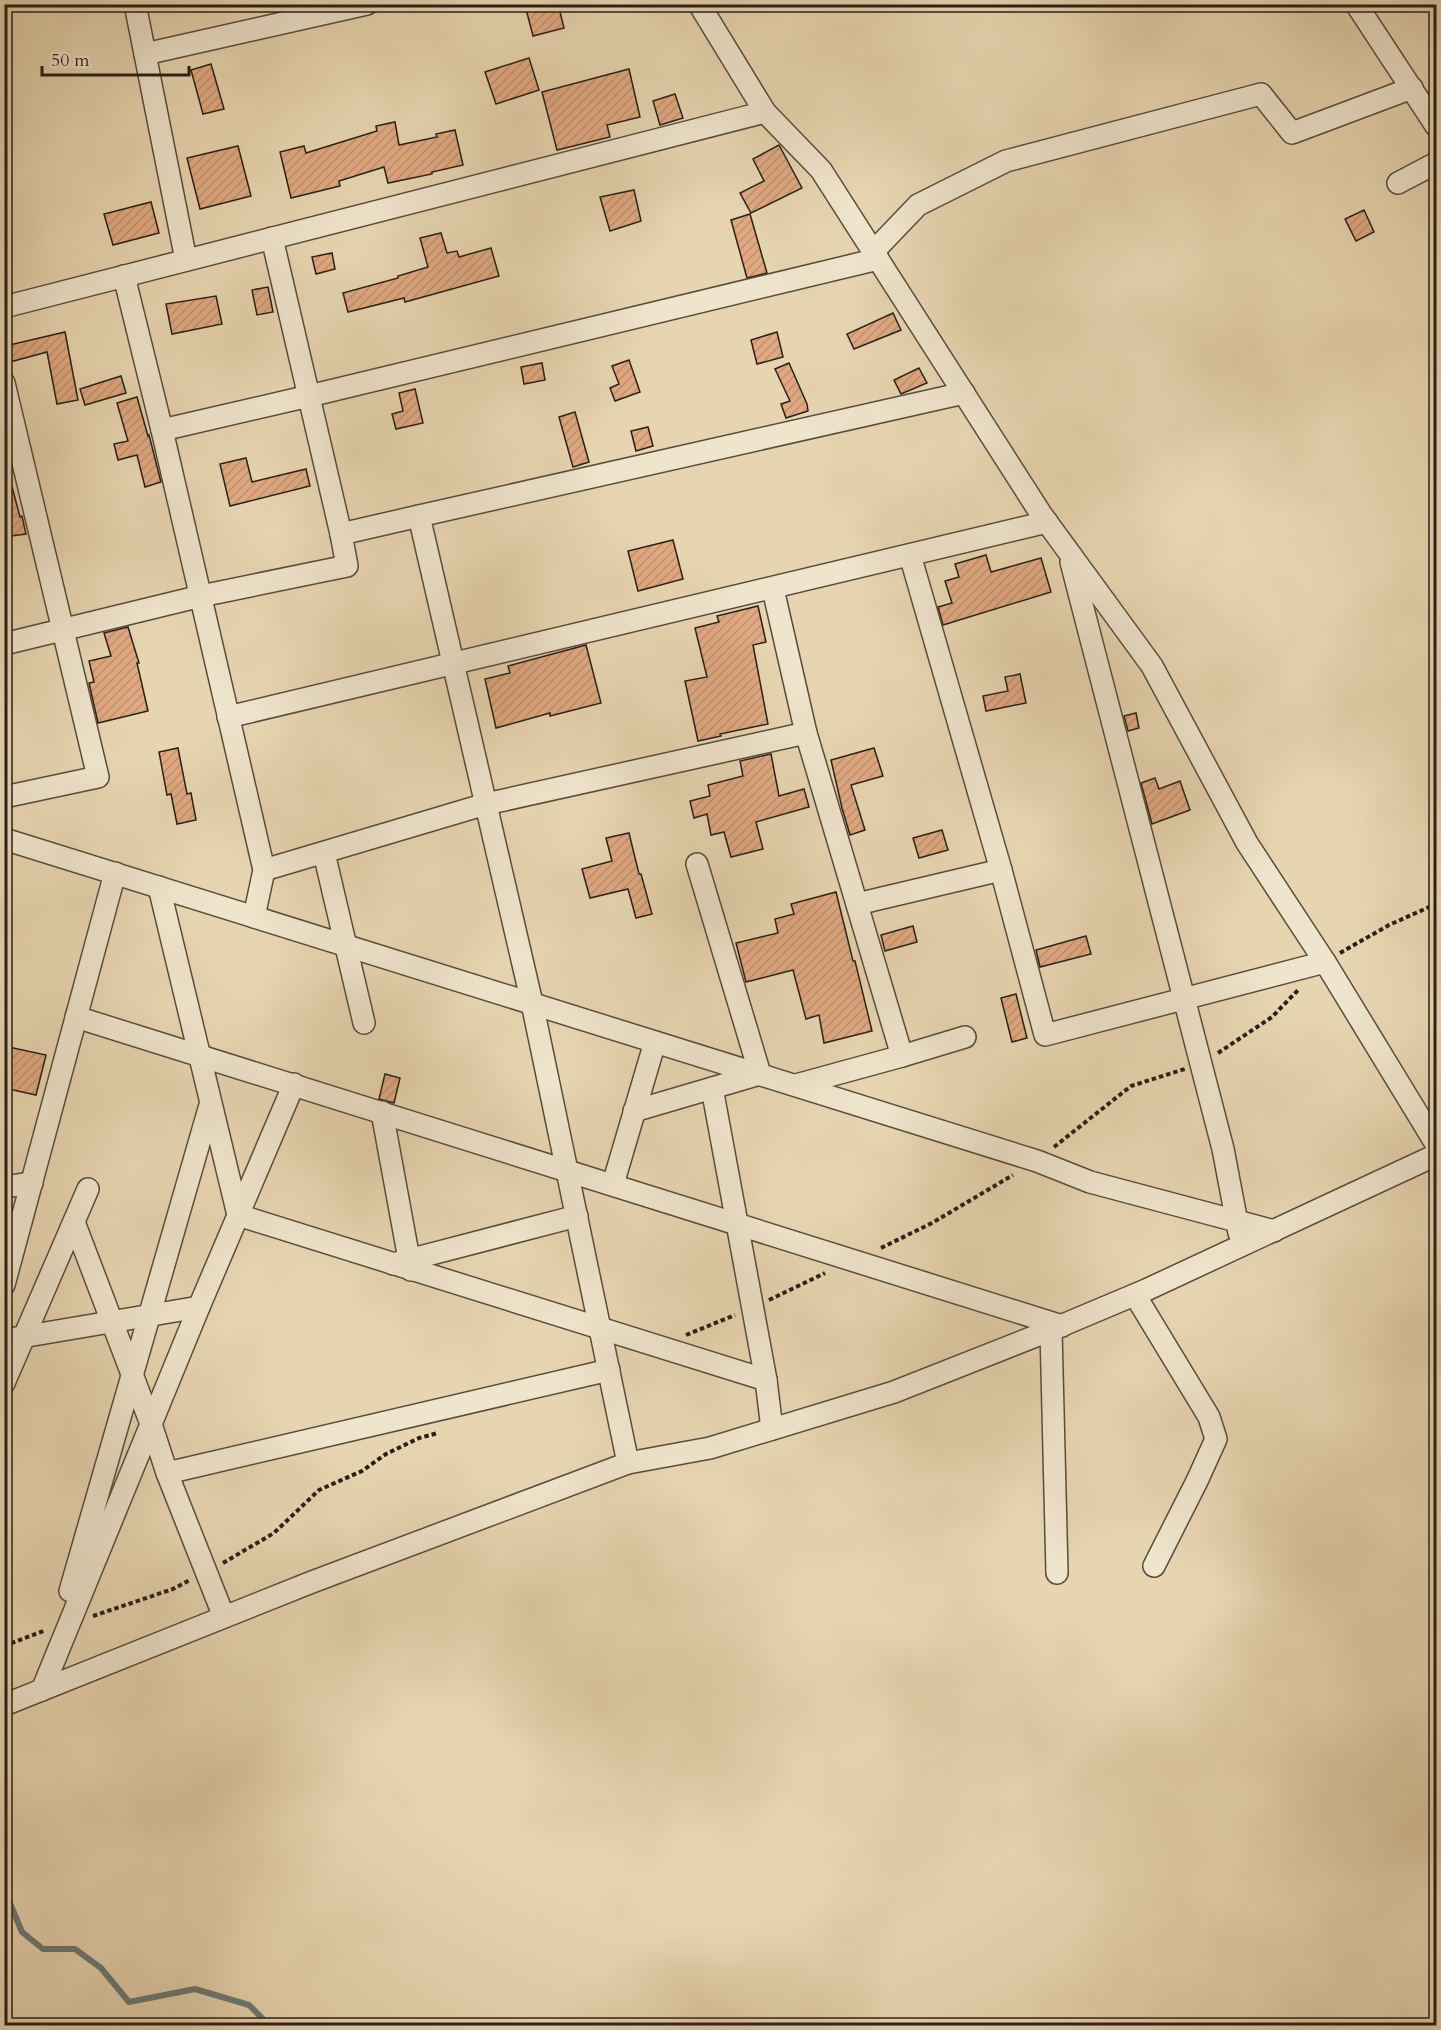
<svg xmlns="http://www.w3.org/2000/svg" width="1441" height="2030" font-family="Cardo,serif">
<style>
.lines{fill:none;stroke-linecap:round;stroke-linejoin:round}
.stream{stroke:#6d7a77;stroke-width:6}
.building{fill:url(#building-hatch);stroke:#291f18;stroke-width:1.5}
.minor-casing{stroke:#584c3e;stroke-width:24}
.path{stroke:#291f18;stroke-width:4;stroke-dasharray:4.5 3;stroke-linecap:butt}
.minor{stroke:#efe4cc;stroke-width:21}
</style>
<defs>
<pattern id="building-hatch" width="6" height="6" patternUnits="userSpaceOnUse" patternTransform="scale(1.5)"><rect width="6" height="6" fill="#e0a981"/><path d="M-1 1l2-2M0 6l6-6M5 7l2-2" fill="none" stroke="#c0916f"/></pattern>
</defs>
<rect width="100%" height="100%" fill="#e7d5b1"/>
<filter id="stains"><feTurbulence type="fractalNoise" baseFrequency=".00333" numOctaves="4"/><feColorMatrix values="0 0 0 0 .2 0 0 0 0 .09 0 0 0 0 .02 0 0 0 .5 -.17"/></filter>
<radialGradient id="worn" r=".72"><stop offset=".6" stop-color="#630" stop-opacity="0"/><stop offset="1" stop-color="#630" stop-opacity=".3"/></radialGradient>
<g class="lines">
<!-- stream -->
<path class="stream" d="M 4,1897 L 9,1901 L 22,1932 L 43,1949 L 75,1949 L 101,1968 L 129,2002 L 195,1989 L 249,2005 L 270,2026"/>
</g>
<!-- building -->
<g class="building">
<path d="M 544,4 L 558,4 L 564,28 L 533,36 L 526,9 Z"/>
<path d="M 529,58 L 539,90 L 496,104 L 485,72 Z"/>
<path d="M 211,64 L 224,109 L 203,114 L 191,70 Z"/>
<path d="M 629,69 L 640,117 L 607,125 L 610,137 L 557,150 L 542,92 Z"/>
<path d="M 675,94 L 683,118 L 660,125 L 653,101 Z"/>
<path d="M 395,122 L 399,145 L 437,137 L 436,134 L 455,130 L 463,165 L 432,172 L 432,174 L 388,183 L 384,167 L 339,181 L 340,186 L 291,198 L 280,152 L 304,146 L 306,153 L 377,131 L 376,126 Z"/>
<path d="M 779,145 L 802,188 L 751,213 L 740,193 L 764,181 L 753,159 Z"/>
<path d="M 238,146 L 251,196 L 200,209 L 187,158 Z"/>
<path d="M 634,190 L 641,221 L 610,231 L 600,197 Z"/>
<path d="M 151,202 L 159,233 L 113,245 L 104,214 Z"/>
<path d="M 1364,210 L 1374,232 L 1356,241 L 1345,219 Z"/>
<path d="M 750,214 L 767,273 L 747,278 L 731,220 Z"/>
<path d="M 441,233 L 447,253 L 457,251 L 459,257 L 491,248 L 499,276 L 405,302 L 404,298 L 348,312 L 343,293 L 398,278 L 398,276 L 428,267 L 420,238 Z"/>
<path d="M 332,253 L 335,269 L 316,274 L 312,257 Z"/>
<path d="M 268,287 L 273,312 L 257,315 L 252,290 Z"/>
<path d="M 216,296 L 222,324 L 172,334 L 166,304 Z"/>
<path d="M 893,313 L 901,330 L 854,349 L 847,334 Z"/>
<path d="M 65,332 L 78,400 L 57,404 L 47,352 L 10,362 L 5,346 Z"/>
<path d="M 777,332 L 783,357 L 757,364 L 751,340 Z"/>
<path d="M 629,360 L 640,392 L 615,401 L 610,388 L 619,384 L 612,366 Z"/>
<path d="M 542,363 L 545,380 L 524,384 L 521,367 Z"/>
<path d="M 789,363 L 807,404 L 808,411 L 786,418 L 781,404 L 790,401 L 775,369 Z"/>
<path d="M 919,368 L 927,383 L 901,394 L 894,380 Z"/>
<path d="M 121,376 L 126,393 L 85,405 L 80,389 Z"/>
<path d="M 415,389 L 423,423 L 396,429 L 392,414 L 403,411 L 399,393 Z"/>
<path d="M 137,397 L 148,436 L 149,435 L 161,482 L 145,487 L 137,455 L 118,460 L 114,444 L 128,441 L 117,403 Z"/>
<path d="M 575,412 L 589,462 L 573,467 L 559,417 Z"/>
<path d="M 648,427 L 653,446 L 636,451 L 631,431 Z"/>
<path d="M 246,458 L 252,482 L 306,469 L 310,486 L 230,506 L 220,464 Z"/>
<path d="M 10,479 L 20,517 L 22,516 L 26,534 L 4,537 L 4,480 Z"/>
<path d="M 673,540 L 683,579 L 638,591 L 628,551 Z"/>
<path d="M 986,555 L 991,572 L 1041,558 L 1051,592 L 943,625 L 938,607 L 952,603 L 945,581 L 959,577 L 955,564 Z"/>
<path d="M 758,606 L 766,642 L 753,645 L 768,724 L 720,734 L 721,736 L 698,741 L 685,681 L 707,677 L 695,628 L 719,622 L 717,616 Z"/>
<path d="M 128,627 L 139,663 L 137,663 L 148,711 L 98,723 L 89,683 L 94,682 L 89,661 L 111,656 L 104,633 Z"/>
<path d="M 586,645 L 601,703 L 550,716 L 550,713 L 496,728 L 485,679 L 510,673 L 508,666 Z"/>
<path d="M 1020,674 L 1026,703 L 986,711 L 983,696 L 1008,691 L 1005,677 Z"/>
<path d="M 1136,713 L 1139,728 L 1128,731 L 1124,716 Z"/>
<path d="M 178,748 L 187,794 L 191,793 L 196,820 L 177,824 L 171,794 L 167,795 L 159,752 Z"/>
<path d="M 874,748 L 883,776 L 851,785 L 865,830 L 850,835 L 842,808 L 831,760 Z"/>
<path d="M 771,754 L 779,796 L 804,789 L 809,807 L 756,822 L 763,849 L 731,857 L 724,832 L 711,835 L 707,814 L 694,818 L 690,801 L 710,796 L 708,785 L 743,776 L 740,761 Z"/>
<path d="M 1155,778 L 1159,789 L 1180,781 L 1190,810 L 1152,824 L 1141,783 Z"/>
<path d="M 942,830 L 948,850 L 919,858 L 913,838 Z"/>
<path d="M 629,833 L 639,874 L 641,874 L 652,914 L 636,918 L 628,889 L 590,898 L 582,869 L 612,861 L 606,838 Z"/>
<path d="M 836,892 L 853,961 L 855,961 L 872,1031 L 824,1043 L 819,1015 L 806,1019 L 793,970 L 746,982 L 736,943 L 778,933 L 775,919 L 794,914 L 791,904 Z"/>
<path d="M 913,926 L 917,942 L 885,951 L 881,935 Z"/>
<path d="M 1086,936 L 1091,954 L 1040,967 L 1036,950 Z"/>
<path d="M 1016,994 L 1027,1038 L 1012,1042 L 1001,998 Z"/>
<path d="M 4,1046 L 46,1055 L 36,1095 L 4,1088 Z"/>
<path d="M 385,1074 L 400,1078 L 394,1103 L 379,1099 Z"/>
</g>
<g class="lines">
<defs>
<g id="minor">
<path d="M 135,4 L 186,260"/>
<path d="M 1356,4 L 1436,126"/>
<path d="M 145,54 L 367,4"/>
<path d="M 765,112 L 821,170 L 1041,514 L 1152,666 L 1247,843 L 1325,962 L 1436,1144"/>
<path d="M 1398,183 L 1436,163"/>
<path d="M 272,238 L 341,534 L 419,516"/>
<path d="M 873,252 L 918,205 L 1006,161 L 1261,94 L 1292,133 L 1412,88"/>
<path d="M 124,276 L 162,430 L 309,396 L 878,259"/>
<path d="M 4,307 L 765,112 L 699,4"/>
<path d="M 4,383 L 98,777 L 4,797"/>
<path d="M 162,430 L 264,870 L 254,917"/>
<path d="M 910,555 L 1001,870 L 1045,1035 L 1325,962"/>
<path d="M 1071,562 L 1223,1149 L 1239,1233"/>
<path d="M 4,644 L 201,596 L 347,566 L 341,534"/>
<path d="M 228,717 L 1047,522"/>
<path d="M 4,839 L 1037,1161 L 1090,1182 L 1274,1231"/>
<path d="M 324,853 L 364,1023"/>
<path d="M 264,870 L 486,804 L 806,733 L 773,589"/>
<path d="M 159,887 L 238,1215 L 766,1380"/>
<path d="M 857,904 L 1001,870"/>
<path d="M 76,1017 L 1062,1326"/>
<path d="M 902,1056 L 965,1037"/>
<path d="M 796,1085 L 902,1056 L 806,733"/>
<path d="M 712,1088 L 766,1380 L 772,1429"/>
<path d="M 634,1111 L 760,1074 L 697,864"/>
<path d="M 382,1112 L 411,1270"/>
<path d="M 613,1184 L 655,1042"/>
<path d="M 4,1187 L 32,1183"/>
<path d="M 74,1222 L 151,1424 L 167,1473 L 224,1617"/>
<path d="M 393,1264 L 577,1216"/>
<path d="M 4,1285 L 115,873"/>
<path d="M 1135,1295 L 1209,1417 L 1216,1439 L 1197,1481 L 1154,1566"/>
<path d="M 1051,1330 L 1057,1573"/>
<path d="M 4,1340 L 199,1307"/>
<path d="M 4,1383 L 88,1189"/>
<path d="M 628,1463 L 710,1448 L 894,1392 L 1051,1330 L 1146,1290 L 1436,1155"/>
<path d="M 167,1473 L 609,1370"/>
<path d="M 70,1591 L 210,1105"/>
<path d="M 42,1690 L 199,1307 L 294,1084"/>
<path d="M 4,1705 L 312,1582 L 628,1463 L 532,1003 L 419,516 L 964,393"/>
</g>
</defs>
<!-- minor casing -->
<use href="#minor" class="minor-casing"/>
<!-- path -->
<g class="path">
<path d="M 1340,953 L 1389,925 L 1436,904"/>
<path d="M 1218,1053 L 1272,1017 L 1299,989"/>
<path d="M 1054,1147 L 1131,1086 L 1185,1069"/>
<path d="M 881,1248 L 932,1223 L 1013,1175"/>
<path d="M 769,1300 L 825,1273"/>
<path d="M 686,1335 L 735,1315"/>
<path d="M 223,1563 L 274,1533 L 319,1490 L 362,1471 L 386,1454 L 419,1438 L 438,1433"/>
<path d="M 93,1616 L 173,1589 L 190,1580"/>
<path d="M 4,1646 L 46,1630"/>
</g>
<!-- minor -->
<use href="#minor" class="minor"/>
</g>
<!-- margin -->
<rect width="1441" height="2030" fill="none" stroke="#e7d5b1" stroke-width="24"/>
<rect x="6" y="6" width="1429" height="2018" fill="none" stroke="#291f18" stroke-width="3"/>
<rect x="12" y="12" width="1417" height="2006" fill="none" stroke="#291f18" stroke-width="1.5"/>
<!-- scale -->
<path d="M42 66v9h147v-9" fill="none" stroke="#291f18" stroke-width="3"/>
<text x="51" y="66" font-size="18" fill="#291f18" stroke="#efe4cc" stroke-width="4.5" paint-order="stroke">50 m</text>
<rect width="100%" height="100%" filter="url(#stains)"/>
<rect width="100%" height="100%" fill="url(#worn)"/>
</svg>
